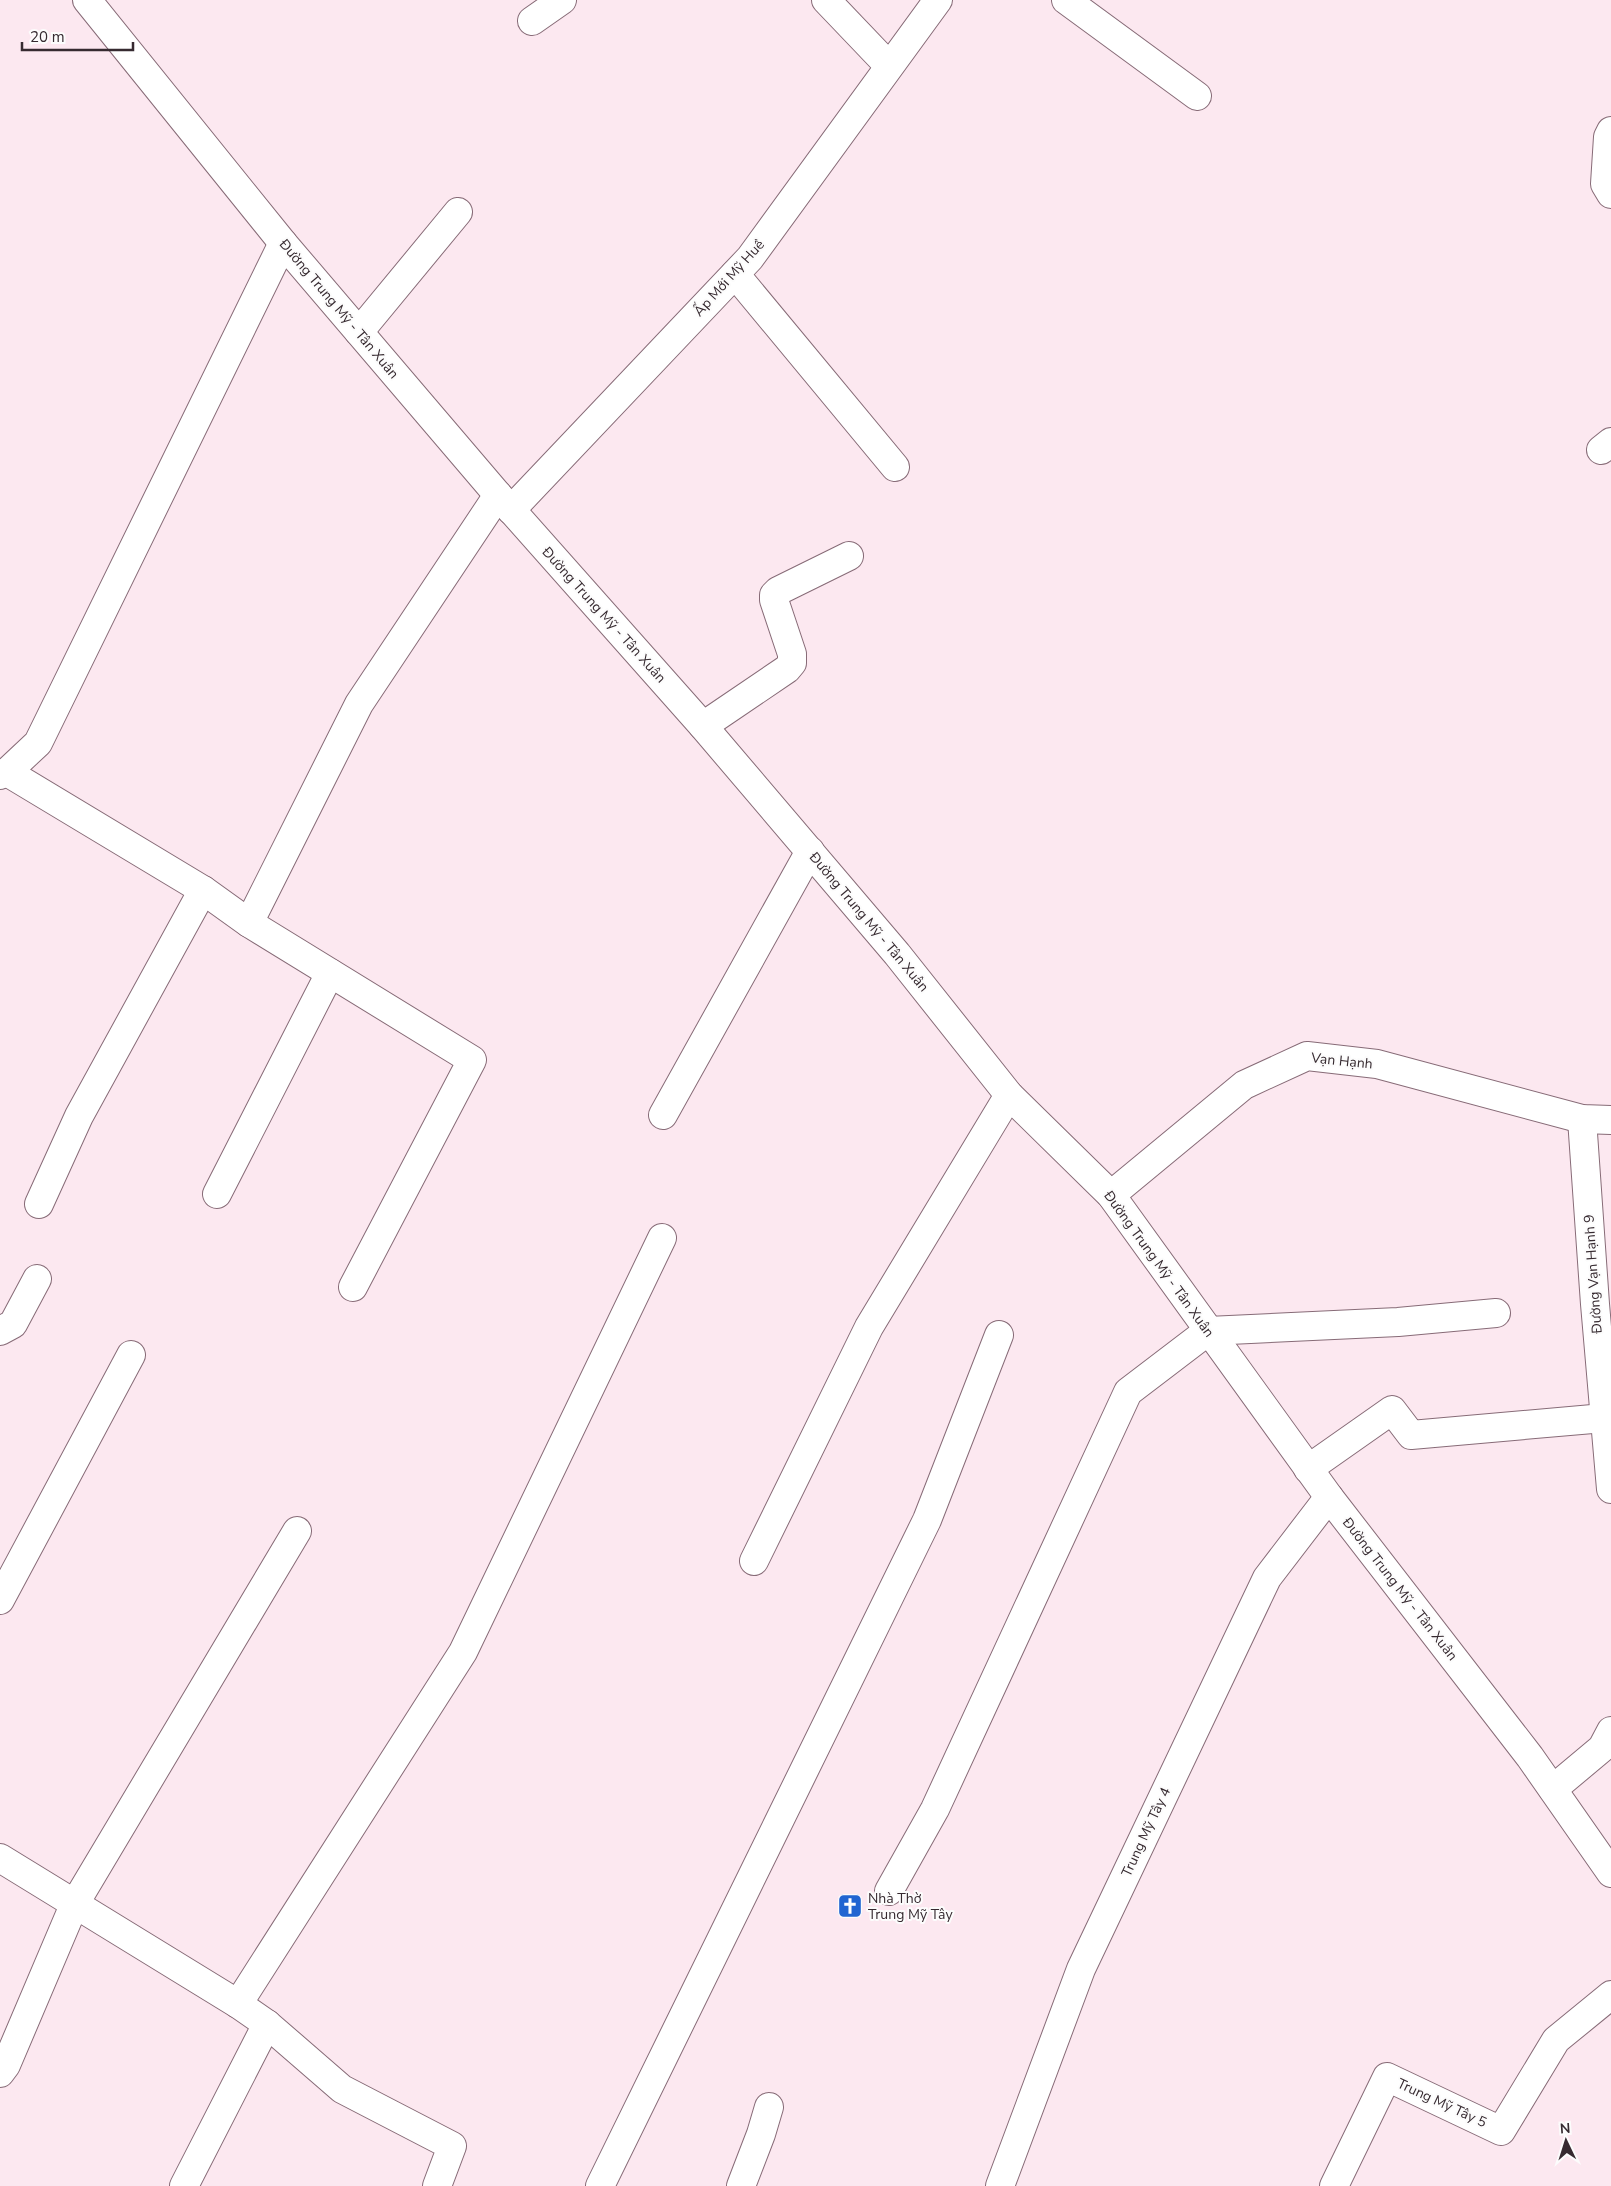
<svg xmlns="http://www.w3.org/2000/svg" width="1611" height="2186" font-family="'Nunito Sans',sans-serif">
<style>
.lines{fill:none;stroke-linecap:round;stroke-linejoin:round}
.minor-casing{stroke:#876b77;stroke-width:30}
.minor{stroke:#fff;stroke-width:28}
.labels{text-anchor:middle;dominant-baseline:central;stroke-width:4;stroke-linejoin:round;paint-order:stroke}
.street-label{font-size:14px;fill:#362a30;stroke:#fcfcfc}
.poi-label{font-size:14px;fill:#362a30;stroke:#fcfcfc;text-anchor:start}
</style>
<rect width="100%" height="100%" fill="#fce8f0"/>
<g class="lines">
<defs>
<g id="minor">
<path d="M 87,0 L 283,243 L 498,495 L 703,726 L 897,954 L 1009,1095 L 1111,1195 L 1329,1497 L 1530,1757 L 1611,1873"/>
<path d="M 826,0 L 889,66"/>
<path d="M 1066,0 L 1197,96"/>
<path d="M 532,21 L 562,0"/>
<path d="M 1611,131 L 1608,137 L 1605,184 L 1611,194"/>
<path d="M 735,274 L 895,467"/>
<path d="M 359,332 L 458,212"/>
<path d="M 1601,450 L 1611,442"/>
<path d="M 511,510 L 750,258 L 938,0"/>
<path d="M 703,726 L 787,669 L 792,663 L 792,654 L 774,600 L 774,595 L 778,591 L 849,556"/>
<path d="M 7,772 L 203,890 L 249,923"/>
<path d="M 0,775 L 7,772 L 38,743 L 283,243"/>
<path d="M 663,1115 L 810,851"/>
<path d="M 1582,1119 L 1595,1304 L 1611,1489"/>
<path d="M 217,1194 L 330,973"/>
<path d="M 1111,1195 L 1244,1085 L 1307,1056 L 1377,1064 L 1582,1119 L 1611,1120"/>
<path d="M 39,1204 L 79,1116 L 203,890"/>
<path d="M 353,1287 L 472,1060 L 249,923 L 359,704 L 498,495"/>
<path d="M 0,1331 L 13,1324 L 37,1279"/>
<path d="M 1308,1469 L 1392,1410 L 1411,1435 L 1604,1418"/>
<path d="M 754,1561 L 869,1327 L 1009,1095"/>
<path d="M 0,1600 L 131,1355"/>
<path d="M 1553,1789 L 1602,1748 L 1611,1731"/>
<path d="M 0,1858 L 238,2004 L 267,2024 L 342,2089 L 452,2146 L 437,2186"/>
<path d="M 889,1891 L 935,1809 L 1128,1392 L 1208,1331 L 1398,1322 L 1496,1313"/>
<path d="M 238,2004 L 463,1652 L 662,1238"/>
<path d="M 0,2073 L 6,2065 L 74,1905 L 297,1531"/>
<path d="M 184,2186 L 267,2024"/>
<path d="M 600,2186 L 927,1520 L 999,1335"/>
<path d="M 741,2186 L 761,2134 L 769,2107"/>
<path d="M 1000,2186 L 1081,1969 L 1267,1578 L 1329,1497"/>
<path d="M 1334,2186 L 1387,2077 L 1501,2131 L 1556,2040 L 1611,1995"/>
</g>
</defs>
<!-- minor casing -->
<use href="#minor" class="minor-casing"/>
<!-- minor -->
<use href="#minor" class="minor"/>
</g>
<!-- icons -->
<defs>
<symbol id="church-square" viewBox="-11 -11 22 22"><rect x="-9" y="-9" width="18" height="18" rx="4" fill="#2165d1" stroke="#fcfcfc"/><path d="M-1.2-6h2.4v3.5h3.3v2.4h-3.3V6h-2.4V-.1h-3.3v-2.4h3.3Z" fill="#fff"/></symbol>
</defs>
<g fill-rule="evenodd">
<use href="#church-square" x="836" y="1892" width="28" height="28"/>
</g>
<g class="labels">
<!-- street labels -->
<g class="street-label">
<text transform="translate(729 278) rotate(-48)">Ấp Mới Mỹ Huề</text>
<text transform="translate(339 309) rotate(50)">Đường Trung Mỹ - Tân Xuân</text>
<text transform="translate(604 615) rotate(48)">Đường Trung Mỹ - Tân Xuân</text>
<text transform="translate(869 922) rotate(50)">Đường Trung Mỹ - Tân Xuân</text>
<text transform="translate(1342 1061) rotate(6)">Vạn Hạnh</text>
<text transform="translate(1159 1264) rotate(54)">Đường Trung Mỹ - Tân Xuân</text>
<text transform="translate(1593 1274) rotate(-94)">Đường Vạn Hạnh 9</text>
<text transform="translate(1400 1589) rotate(52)">Đường Trung Mỹ - Tân Xuân</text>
<text transform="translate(1146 1832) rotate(-65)">Trung Mỹ Tây 4</text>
<text transform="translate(1442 2103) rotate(25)">Trung Mỹ Tây 5</text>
</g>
<!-- poi labels -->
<g class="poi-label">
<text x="868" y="1898">Nhà Thờ<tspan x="868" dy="16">Trung Mỹ Tây</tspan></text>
</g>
</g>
<!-- north arrow -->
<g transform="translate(1566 2141) rotate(356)" stroke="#fcfcfc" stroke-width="4" paint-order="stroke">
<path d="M0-4L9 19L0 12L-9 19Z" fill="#362a30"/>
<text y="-8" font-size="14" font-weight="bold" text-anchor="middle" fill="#362a30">N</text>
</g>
<!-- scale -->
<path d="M22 42v8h111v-8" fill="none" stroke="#362a30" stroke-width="2.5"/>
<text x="30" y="42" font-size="15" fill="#362a30" stroke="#fcfcfc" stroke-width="4" paint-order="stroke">20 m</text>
</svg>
